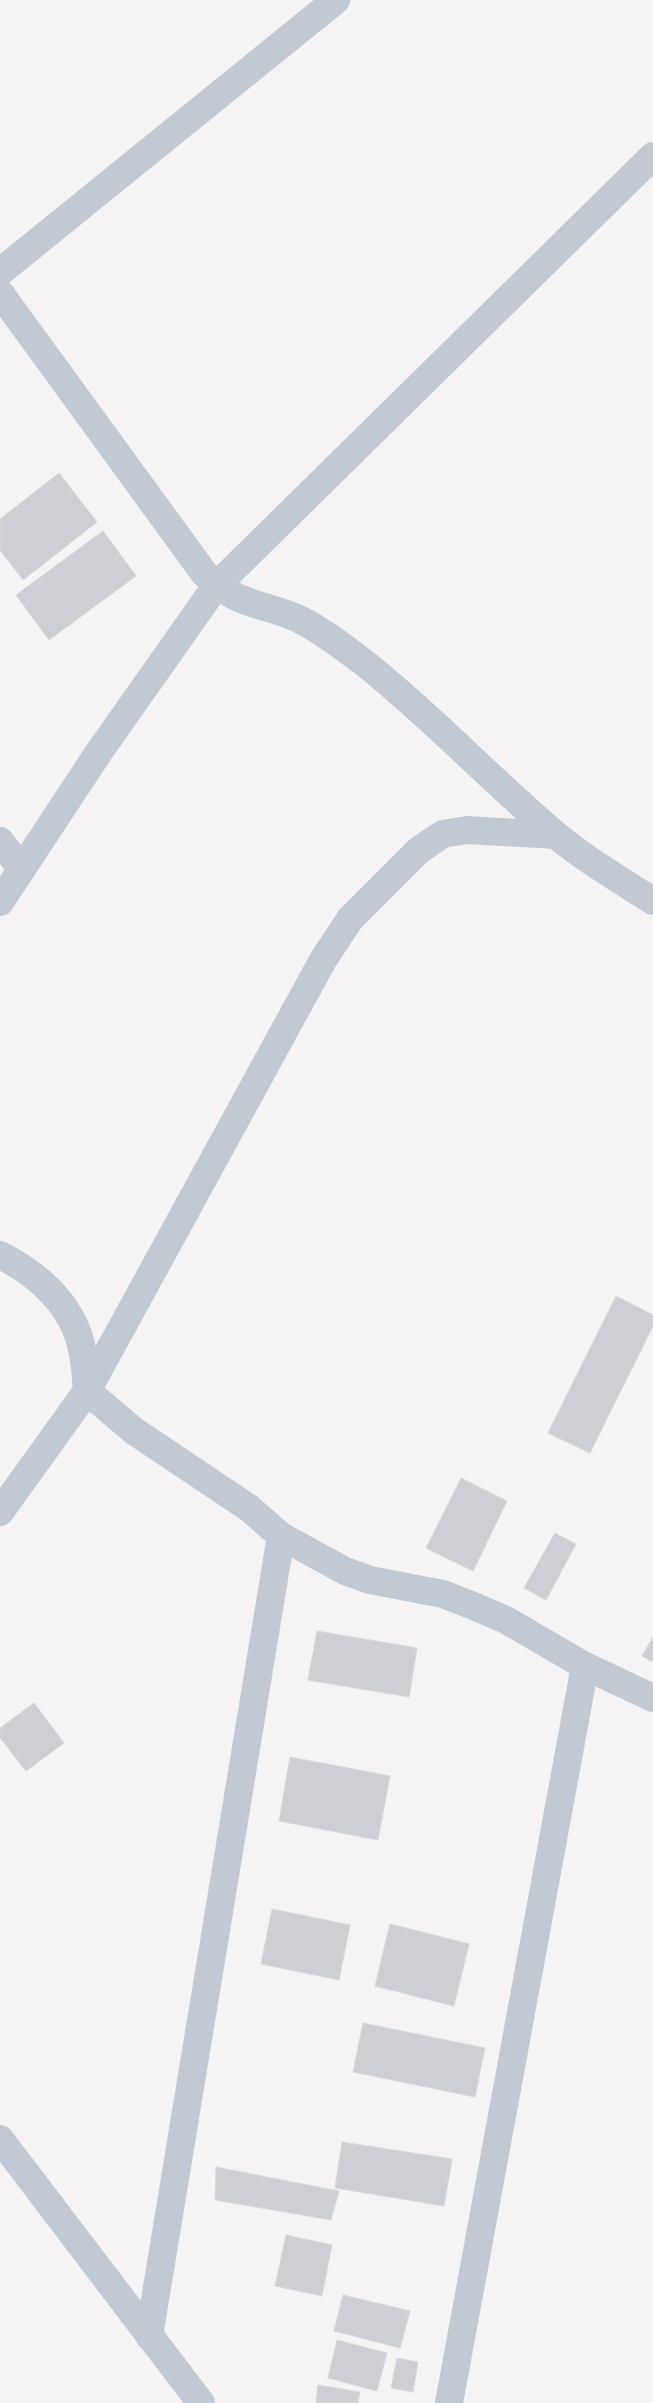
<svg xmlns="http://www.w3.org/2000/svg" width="653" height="2403" font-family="'Exo 2',sans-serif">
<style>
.building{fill:#cdcfd5;stroke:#d7d9de}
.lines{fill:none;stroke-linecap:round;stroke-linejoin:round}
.minor{stroke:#c1cad2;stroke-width:28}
</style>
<rect width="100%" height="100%" fill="#f5f3f3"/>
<!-- building -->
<g class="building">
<path d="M 59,473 L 97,522 L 23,580 L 0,550 L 0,519 Z"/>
<path d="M 103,531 L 136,576 L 49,640 L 16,595 Z"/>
<path d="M 616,1296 L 653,1315 L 653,1326 L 590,1453 L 548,1433 Z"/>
<path d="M 461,1478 L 507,1501 L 473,1571 L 426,1548 Z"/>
<path d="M 555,1533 L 576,1544 L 546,1600 L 524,1588 Z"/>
<path d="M 317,1631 L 417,1648 L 409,1697 L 308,1680 Z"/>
<path d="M 653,1637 L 653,1662 L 642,1656 Z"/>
<path d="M 34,1703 L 64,1743 L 26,1771 L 0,1738 L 0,1728 Z"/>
<path d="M 290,1757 L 390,1776 L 378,1840 L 279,1821 Z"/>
<path d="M 272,1909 L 350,1925 L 339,1980 L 261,1964 Z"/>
<path d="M 390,1924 L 469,1944 L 454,2006 L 375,1986 Z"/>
<path d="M 363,2023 L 485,2048 L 475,2097 L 353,2072 Z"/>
<path d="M 342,2142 L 452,2159 L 444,2206 L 335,2188 Z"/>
<path d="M 216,2167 L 339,2191 L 331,2220 L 215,2200 Z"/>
<path d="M 286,2235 L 332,2245 L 322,2296 L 275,2286 Z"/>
<path d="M 343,2295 L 410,2311 L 400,2348 L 334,2331 Z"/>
<path d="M 337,2340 L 387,2353 L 377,2391 L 328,2378 Z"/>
<path d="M 397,2358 L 418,2362 L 413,2392 L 391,2388 Z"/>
<path d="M 318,2385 L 360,2392 L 358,2403 L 316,2403 Z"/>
</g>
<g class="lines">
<!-- minor -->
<g class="minor">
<path d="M 0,272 L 336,0"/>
<path d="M 0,293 L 204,573 C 237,607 262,602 301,620 C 324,632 346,649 367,665 C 433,718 491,780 556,835 C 586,860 620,880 653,901"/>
<path d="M 0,841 L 22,869"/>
<path d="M 0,902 L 99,752 L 216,586 L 653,156"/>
<path d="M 0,1255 C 38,1274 73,1305 82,1349 C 85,1363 86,1377 87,1391 L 134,1431 L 249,1508 L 281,1536 L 345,1571 L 370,1580 L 443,1594 L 476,1607 L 506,1620 L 585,1666 L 653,1698"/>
<path d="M 0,1512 L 87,1391 L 323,960 L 350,919 L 419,850 L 443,834 L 467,830 L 556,835"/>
<path d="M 0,2139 L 201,2403"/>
<path d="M 149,2336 L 281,1536"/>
<path d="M 449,2403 L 585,1666"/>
</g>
</g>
</svg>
